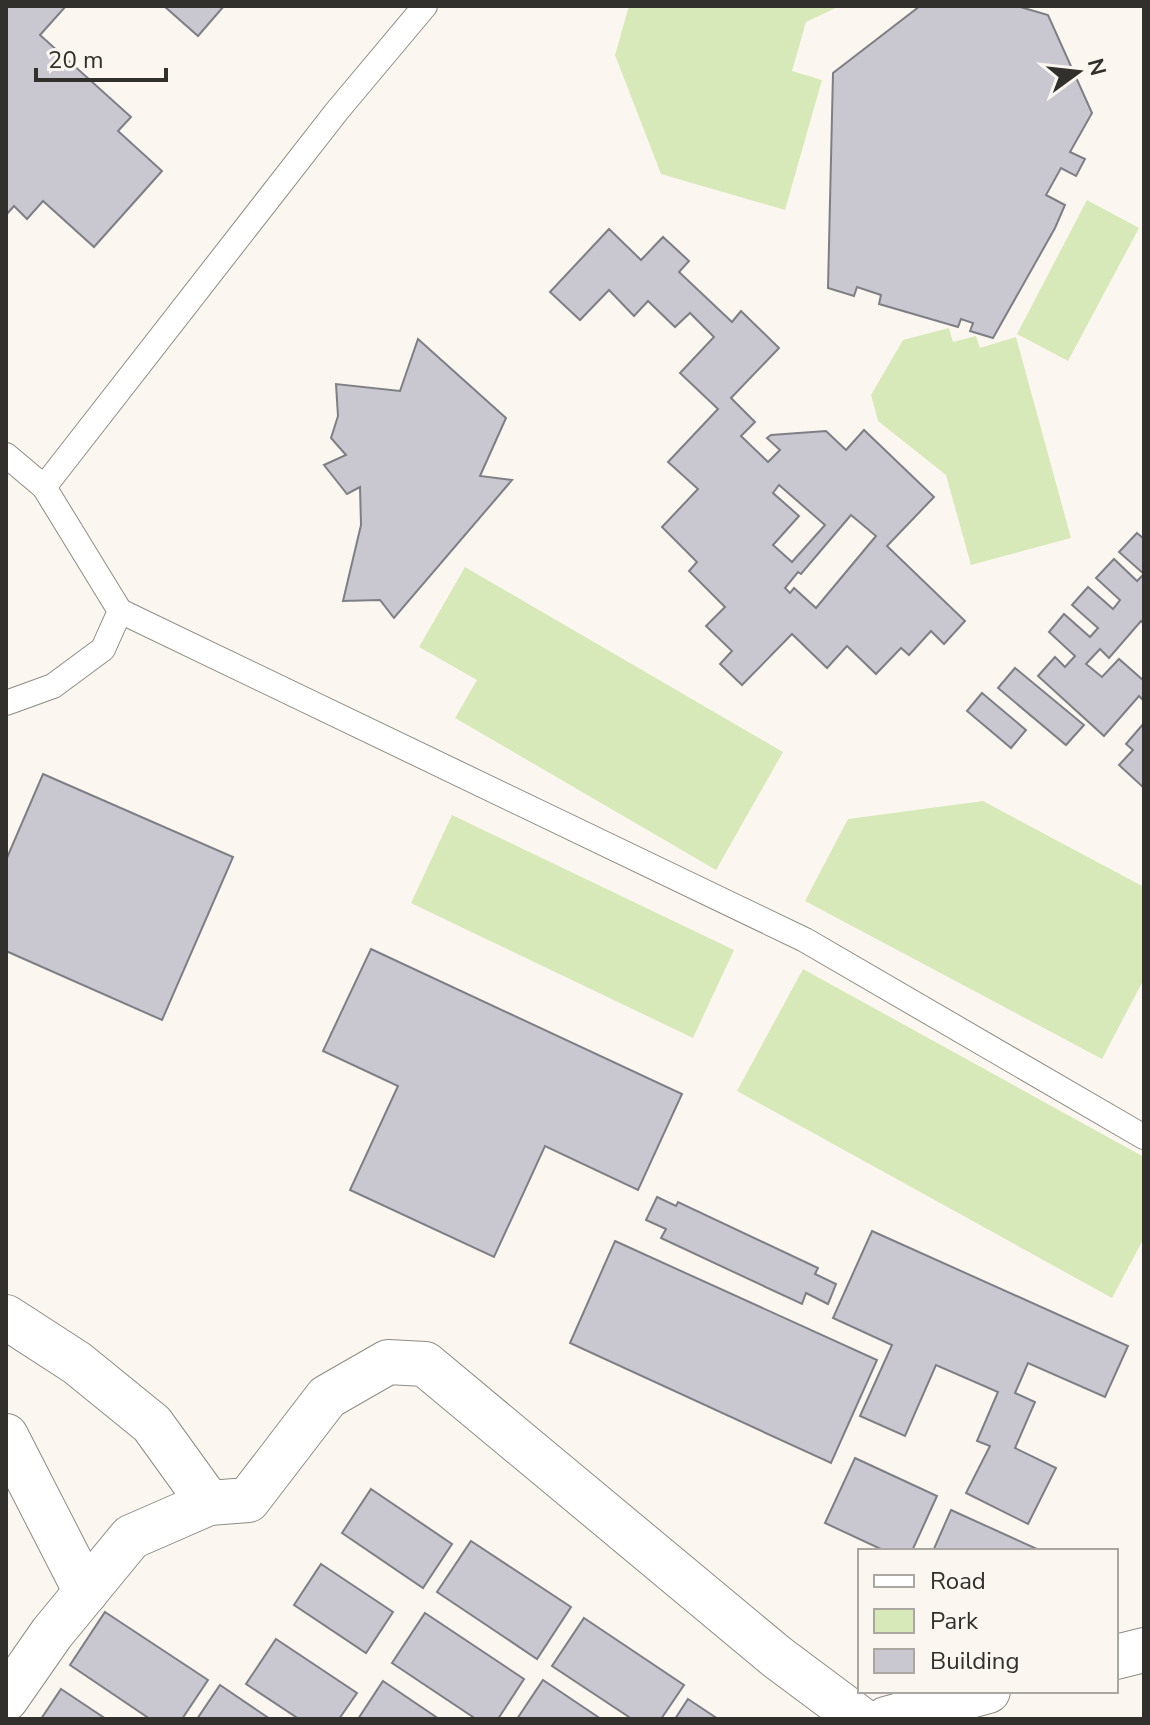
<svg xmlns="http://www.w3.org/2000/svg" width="1150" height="1725" font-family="'Nunito Sans',sans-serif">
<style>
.green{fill:#d8e9b9}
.building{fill:#c9c8d0;stroke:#7e7e85;stroke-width:2;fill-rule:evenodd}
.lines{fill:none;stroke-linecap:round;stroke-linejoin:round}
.service-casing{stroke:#8f8b85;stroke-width:26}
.minor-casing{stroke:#8f8b85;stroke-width:46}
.service{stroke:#fff;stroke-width:24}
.minor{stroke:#fff;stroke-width:44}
</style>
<rect width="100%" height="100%" fill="#fbf7f0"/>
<!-- green -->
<g class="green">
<path d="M 629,6 L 840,6 L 806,22 L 792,71 L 822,80 L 785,210 L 661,174 L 615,55 Z"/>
<path d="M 1087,200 L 1139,228 L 1068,361 L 1017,334 Z"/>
<path d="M 949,328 L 953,342 L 976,336 L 980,348 L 1016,337 L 1071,538 L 971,565 L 946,475 L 878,421 L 871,395 L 903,340 Z"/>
<path d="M 465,567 L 783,752 L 716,870 L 455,718 L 477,680 L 419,647 Z"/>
<path d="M 983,801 L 1144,887 L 1144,979 L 1102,1059 L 805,901 L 848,819 Z"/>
<path d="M 452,815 L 734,950 L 693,1038 L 411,903 Z"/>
<path d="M 803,969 L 1144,1157 L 1144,1238 L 1112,1298 L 737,1091 Z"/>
</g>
<!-- building -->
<g class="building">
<path d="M 6,6 L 66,6 L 40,35 L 131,117 L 118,131 L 162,171 L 94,247 L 43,201 L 27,219 L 14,206 L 6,215 Z"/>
<path d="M 164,6 L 224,6 L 198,36 Z"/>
<path d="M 920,6 L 1017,6 L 1048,15 L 1092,113 L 1070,152 L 1085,159 L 1076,176 L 1061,168 L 1046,195 L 1065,205 L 1055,228 L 993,338 L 970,331 L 973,323 L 961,319 L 958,327 L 879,304 L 881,295 L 857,287 L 854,296 L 828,288 L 833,73 Z"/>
<path d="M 609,229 L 641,260 L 663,237 L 689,261 L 679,272 L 732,322 L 741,311 L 779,348 L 731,398 L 755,422 L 741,436 L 768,462 L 780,450 L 767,438 L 771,435 L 826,431 L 846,450 L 864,430 L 934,497 L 887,546 L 965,621 L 944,644 L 931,631 L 909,655 L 901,648 L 876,674 L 847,646 L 827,668 L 792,634 L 742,685 L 720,664 L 732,651 L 706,626 L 725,607 L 689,571 L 697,562 L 662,527 L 698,489 L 668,462 L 718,409 L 680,373 L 714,337 L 690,313 L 675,327 L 648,301 L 634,316 L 609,290 L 580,320 L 550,292 ZM 779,485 L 825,525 L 792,562 L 773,545 L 799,516 L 773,493 ZM 851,515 L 876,536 L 816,608 L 794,588 L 790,593 L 785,588 L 798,572 L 801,574 Z"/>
<path d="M 418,339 L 506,418 L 480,476 L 512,480 L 394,618 L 380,600 L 343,601 L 361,525 L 360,487 L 347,494 L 324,465 L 346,455 L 331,438 L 338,416 L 336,384 L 400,391 Z"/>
<path d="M 1137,533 L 1144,539 L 1144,624 L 1141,621 L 1109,658 L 1100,649 L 1086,664 L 1102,677 L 1119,659 L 1144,681 L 1144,701 L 1139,696 L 1104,736 L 1038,676 L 1055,657 L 1065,667 L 1075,656 L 1049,632 L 1064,614 L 1090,637 L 1098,628 L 1072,605 L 1088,587 L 1113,609 L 1120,600 L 1096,578 L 1114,559 L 1137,581 L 1144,574 L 1119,552 Z"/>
<path d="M 1015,668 L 1084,725 L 1066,745 L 998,688 Z"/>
<path d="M 982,693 L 1026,730 L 1011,748 L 967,711 Z"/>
<path d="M 1144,723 L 1144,788 L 1119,765 L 1133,750 L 1126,744 Z"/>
<path d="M 43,774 L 233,857 L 162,1020 L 6,951 L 6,860 Z"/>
<path d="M 371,949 L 682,1094 L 638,1190 L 545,1146 L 494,1257 L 350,1190 L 398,1086 L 323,1051 Z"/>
<path d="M 657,1197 L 676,1206 L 678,1202 L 818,1268 L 815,1274 L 836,1284 L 828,1304 L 806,1293 L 802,1304 L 661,1238 L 666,1229 L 646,1220 Z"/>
<path d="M 872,1231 L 1128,1346 L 1105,1397 L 1028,1363 L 1015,1393 L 1035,1402 L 1015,1448 L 1056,1468 L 1028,1524 L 966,1493 L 990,1446 L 977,1441 L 998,1392 L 936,1365 L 905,1436 L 860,1416 L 892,1345 L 833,1318 Z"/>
<path d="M 615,1241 L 877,1360 L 831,1463 L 570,1343 Z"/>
<path d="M 855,1458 L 937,1496 L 912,1551 L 885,1551 L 825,1523 Z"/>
<path d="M 371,1489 L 452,1544 L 423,1588 L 342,1533 Z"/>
<path d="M 951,1510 L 1037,1549 L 1036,1551 L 933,1551 Z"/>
<path d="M 471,1541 L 571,1607 L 537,1659 L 437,1592 Z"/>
<path d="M 321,1564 L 393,1612 L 366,1653 L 294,1605 Z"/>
<path d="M 105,1612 L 208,1680 L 182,1719 L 150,1719 L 70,1665 Z"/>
<path d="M 425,1613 L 524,1679 L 498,1719 L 476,1719 L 392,1663 Z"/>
<path d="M 584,1618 L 684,1685 L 661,1719 L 632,1719 L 552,1666 Z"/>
<path d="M 276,1639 L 357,1693 L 339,1719 L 299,1719 L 246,1684 Z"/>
<path d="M 543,1680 L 601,1719 L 517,1719 Z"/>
<path d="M 383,1681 L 439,1719 L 358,1719 Z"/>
<path d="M 220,1685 L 270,1719 L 197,1719 Z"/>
<path d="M 61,1689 L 106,1719 L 41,1719 Z"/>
<path d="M 688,1699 L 718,1719 L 675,1719 Z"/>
</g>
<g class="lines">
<defs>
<g id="service">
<path d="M 6,455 L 44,487"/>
<path d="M 120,611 L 805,940 L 1144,1137"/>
<path d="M 6,703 L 53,686 L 103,649 L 120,611 L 44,487 L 337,111 L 425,6"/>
</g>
<g id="minor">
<path d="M 6,1317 L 77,1363 L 152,1424 L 209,1503 L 248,1500 L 327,1397 L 388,1362 L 425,1364 L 777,1657 L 860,1719"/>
<path d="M 6,1436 L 86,1592"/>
<path d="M 1116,1657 L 1144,1650"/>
<path d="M 6,1699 L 52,1633 L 131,1537 L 209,1503"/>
<path d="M 886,1719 L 988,1691"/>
</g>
</defs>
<!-- service casing -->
<use href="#service" class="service-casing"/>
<!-- minor casing -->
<use href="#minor" class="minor-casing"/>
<!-- service -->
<use href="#service" class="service"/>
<!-- minor -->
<use href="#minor" class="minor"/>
</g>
<!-- border -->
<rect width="1150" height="1725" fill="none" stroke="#31302d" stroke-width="16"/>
<!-- legend -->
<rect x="858" y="1549" width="260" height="144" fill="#fbf7f0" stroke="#aaa7a2" stroke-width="2"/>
<rect x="874" y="1575" width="40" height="12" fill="#ffffff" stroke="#aaa7a2" stroke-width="2"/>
<text x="930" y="1589" font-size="24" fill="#31302d">Road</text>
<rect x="874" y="1609" width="40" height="24" fill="#d8e9b9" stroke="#aaa7a2" stroke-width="2"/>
<text x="930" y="1629" font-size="24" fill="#31302d">Park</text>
<rect x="874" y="1649" width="40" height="24" fill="#c9c8d0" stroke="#aaa7a2" stroke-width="2"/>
<text x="930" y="1669" font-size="24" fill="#31302d">Building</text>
<!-- north arrow -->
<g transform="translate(1078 72) rotate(75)" stroke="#fbf7f0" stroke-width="6" paint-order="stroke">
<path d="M0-6L14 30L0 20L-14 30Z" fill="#31302d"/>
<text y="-12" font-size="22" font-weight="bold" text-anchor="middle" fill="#31302d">N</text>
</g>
<!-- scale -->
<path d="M36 68v12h130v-12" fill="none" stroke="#31302d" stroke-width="4"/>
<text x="48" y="68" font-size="24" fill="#31302d" stroke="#fbf7f0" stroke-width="6" paint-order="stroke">20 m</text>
</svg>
